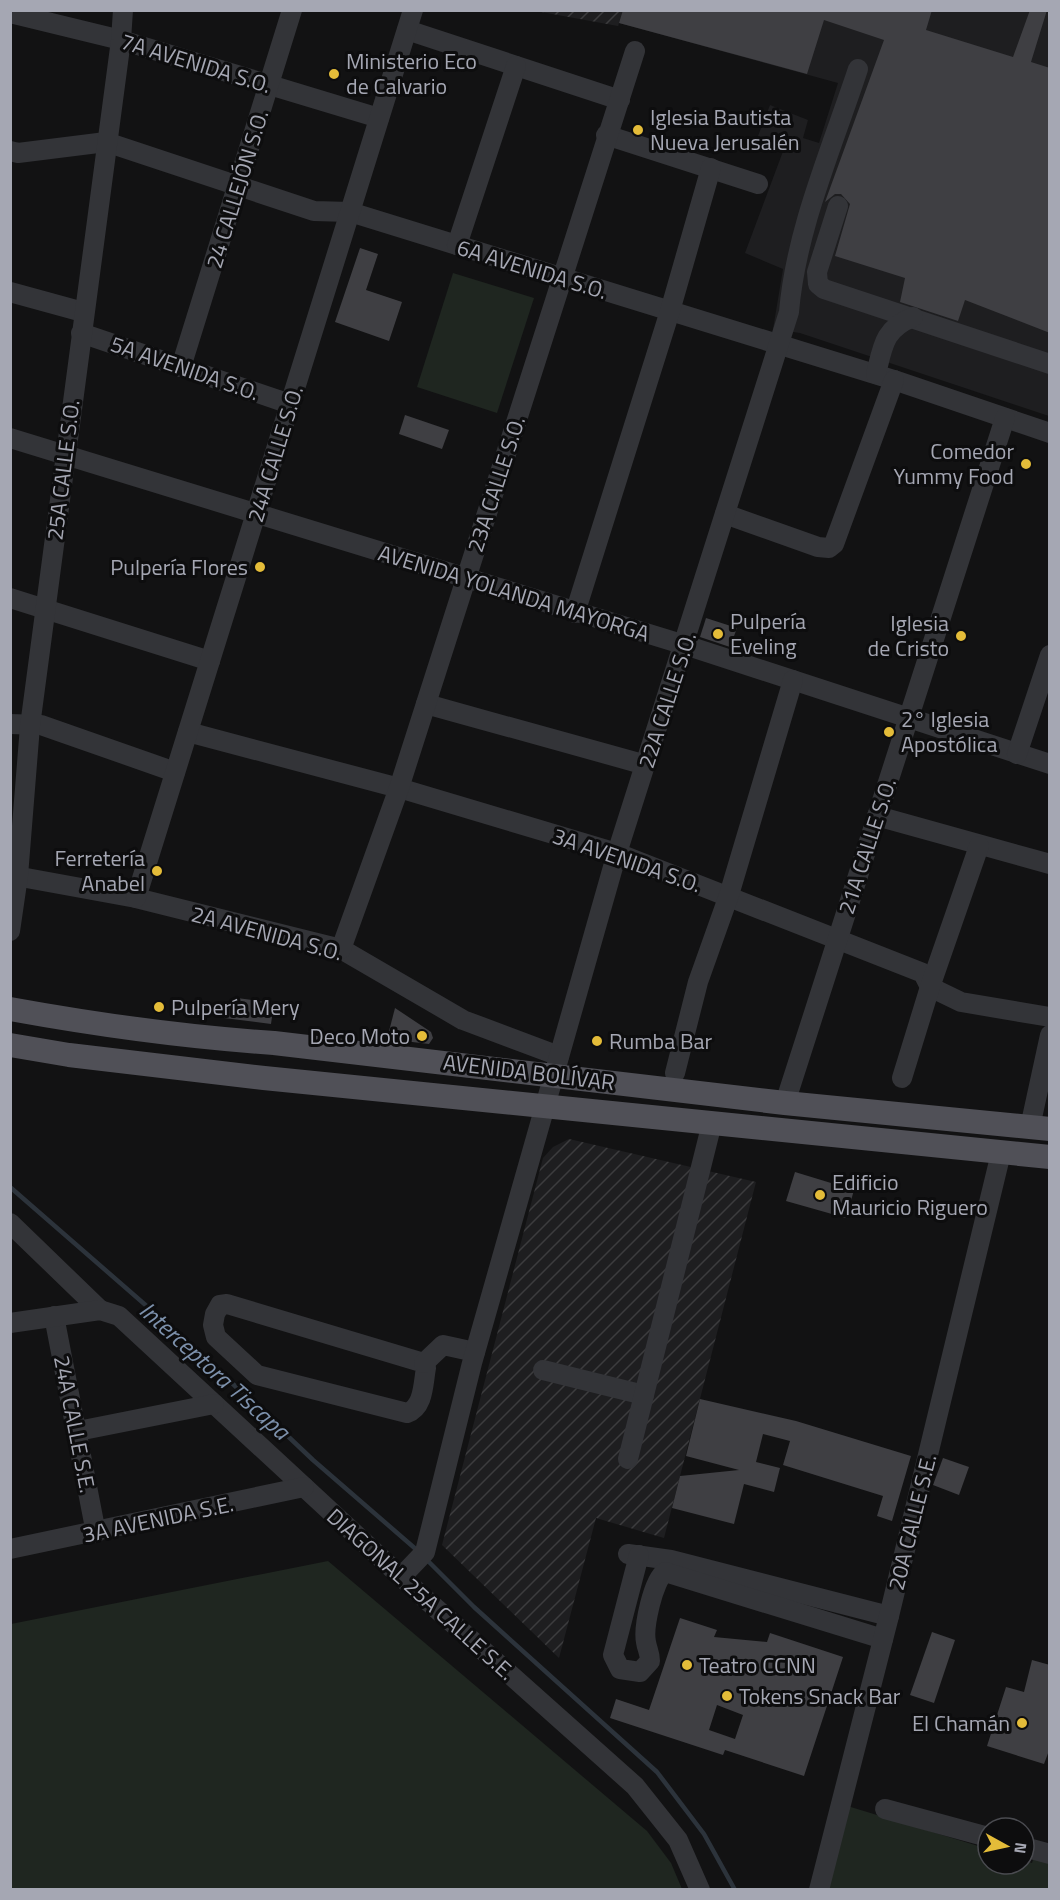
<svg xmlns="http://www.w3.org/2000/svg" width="1060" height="1900" font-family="'Titillium Web',sans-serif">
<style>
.built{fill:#1e1e20}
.industrial{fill:url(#industrial-furrows)}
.green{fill:#1f2620}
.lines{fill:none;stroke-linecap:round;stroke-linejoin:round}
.stream{stroke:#2c333b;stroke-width:4.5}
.building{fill:#3f3f43;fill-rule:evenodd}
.minor{stroke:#333438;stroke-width:20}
.major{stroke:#505057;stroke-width:24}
.poi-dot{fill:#e4bc39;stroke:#0d0d0e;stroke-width:2}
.labels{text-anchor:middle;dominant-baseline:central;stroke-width:6;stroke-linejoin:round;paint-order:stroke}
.poi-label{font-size:22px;fill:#a5a7b3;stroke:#0d0d0e;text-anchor:start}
.street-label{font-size:22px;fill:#a5a7b3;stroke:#0d0d0e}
.water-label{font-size:24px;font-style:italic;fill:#7d91ac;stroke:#0d0d0e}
</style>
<defs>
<pattern id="industrial-furrows" width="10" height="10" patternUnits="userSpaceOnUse" patternTransform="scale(1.5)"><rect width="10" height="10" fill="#1e1e20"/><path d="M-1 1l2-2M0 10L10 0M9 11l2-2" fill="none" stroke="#3c3c3e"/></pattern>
</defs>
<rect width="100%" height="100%" fill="#121213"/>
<!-- built -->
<path class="built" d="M 623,10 L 1049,11 L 1049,416 L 800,333 L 773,329 L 783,269 L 745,253 L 785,146 L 758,136 L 770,105 L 808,120 L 803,138 L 819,143 L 838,83 L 619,23 Z"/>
<!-- industrial -->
<g class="industrial">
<path d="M 536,11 L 623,11 L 618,26 Z"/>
<path d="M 569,1139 L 756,1182 L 664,1538 L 596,1518 L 559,1658 L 442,1545 L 543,1158 L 553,1147 Z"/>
</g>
<!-- green -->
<g class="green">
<path d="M 453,273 L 534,298 L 497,413 L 417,387 Z"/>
<path d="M 328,1561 L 647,1831 L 671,1863 L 682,1889 L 11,1889 L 11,1624 Z"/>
<path d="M 841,1804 L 988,1849 L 988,1864 L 1024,1864 L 1024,1860 L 1032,1863 L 1036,1850 L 1049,1854 L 1049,1889 L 819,1890 Z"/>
</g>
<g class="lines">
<!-- stream -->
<g class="stream">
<path d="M 10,1187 L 196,1349 L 313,1460 L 418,1551"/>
<path d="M 426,1559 L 474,1607 L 657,1772 L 704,1834 L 735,1890"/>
</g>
</g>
<!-- building -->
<g class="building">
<path d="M 623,10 L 932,10 L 926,30 L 1013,57 L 1030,10 L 1047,10 L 1031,62 L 1050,68 L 1050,333 L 965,300 L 958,321 L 900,302 L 905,278 L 835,256 L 850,204 L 841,194 L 835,194 L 825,202 L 884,40 L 824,20 L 807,74 L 619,23 Z"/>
<path d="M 360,248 L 378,254 L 366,290 L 402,302 L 389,341 L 335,322 Z"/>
<path d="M 405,415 L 449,430 L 442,449 L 399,434 Z"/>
<path d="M 706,618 L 737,628 L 730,647 L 700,637 Z"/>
<path d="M 237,998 L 274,1003 L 271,1024 L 224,1018 L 226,1003 L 236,1004 Z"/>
<path d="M 395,1008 L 431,1032 L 433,1038 L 429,1044 L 387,1039 Z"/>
<path d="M 795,1172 L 854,1190 L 846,1218 L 786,1201 Z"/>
<path d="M 700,1399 L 796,1421 L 911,1456 L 892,1521 L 877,1516 L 883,1496 L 783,1465 L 790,1441 L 763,1434 L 756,1462 L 780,1468 L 774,1492 L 744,1484 L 734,1524 L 672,1508 L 680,1476 L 739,1470 L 686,1456 Z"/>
<path d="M 943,1458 L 969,1467 L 959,1495 L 933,1485 Z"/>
<path d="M 680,1618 L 717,1630 L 714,1637 L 767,1642 L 770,1633 L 843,1657 L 804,1776 L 725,1750 L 723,1755 L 610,1718 L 616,1699 L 649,1710 ZM 717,1705 L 743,1715 L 735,1739 L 709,1730 Z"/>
<path d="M 932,1632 L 955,1640 L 934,1703 L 910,1695 Z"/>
<path d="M 1032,1660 L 1050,1665 L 1050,1748 L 1044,1764 L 987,1746 L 1006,1687 L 1024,1692 Z"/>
</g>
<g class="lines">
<!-- minor -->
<g class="minor">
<path d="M 10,13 L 121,40 L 379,118"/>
<path d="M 407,30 L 620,100"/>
<path d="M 606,135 L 758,184"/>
<path d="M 10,151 L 18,153 L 106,142 L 314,211 L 350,212 L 894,380 L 1050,433"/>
<path d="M 838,206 L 817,272 L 818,284 L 824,289 L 1050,364"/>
<path d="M 457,245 L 516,66"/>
<path d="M 10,292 L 83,312"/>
<path d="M 81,333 L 290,404"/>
<path d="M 181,367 L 292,10"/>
<path d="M 876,374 C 883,345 884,329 913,317"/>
<path d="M 10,438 L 685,645 L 1050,764"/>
<path d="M 725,514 L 818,547 L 829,548 L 834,544 L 894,380"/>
<path d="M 10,598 L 210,661"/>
<path d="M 575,613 L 670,311 L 711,168"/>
<path d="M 426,704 L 646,765"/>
<path d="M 10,724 L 41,725 L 175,772"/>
<path d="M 188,732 L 399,788 L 617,853 L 923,973 L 930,987 L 961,1002 L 1050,1017"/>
<path d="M 1017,754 L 1050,655"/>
<path d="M 877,816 L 1050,864"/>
<path d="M 10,875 L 136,898 L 341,949 L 463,1020 L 559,1056"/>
<path d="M 136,898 L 413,10"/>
<path d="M 10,931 L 18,876 L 30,726 L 121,40 L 123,10"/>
<path d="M 341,949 L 399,788 L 635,51"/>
<path d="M 675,1073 L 698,982 L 729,895 L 793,680"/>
<path d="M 902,1078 L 930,987 L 979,846"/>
<path d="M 785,1103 L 1005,418"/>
<path d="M 1030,1127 L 1050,1035"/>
<path d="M 10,1223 L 100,1310"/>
<path d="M 227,1304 L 424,1363 L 426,1368 C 423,1384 424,1407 407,1413 L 257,1375 L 216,1337 L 213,1325 L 215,1314 L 220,1305 Z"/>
<path d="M 54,1316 L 96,1533"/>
<path d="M 10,1323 L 100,1310 L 119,1316 L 421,1595 L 635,1786 L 678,1840 L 700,1890"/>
<path d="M 424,1363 L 443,1345 L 475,1352"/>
<path d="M 543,1370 L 644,1395"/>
<path d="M 78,1431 L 214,1404"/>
<path d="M 628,1459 L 712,1123"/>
<path d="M 10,1549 L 304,1487"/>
<path d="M 628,1554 L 671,1560 L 889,1616"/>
<path d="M 639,1555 L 613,1655 L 620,1669 L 640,1672 L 650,1661 C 650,1653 647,1649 646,1642 C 643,1628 653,1580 665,1572 L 883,1639"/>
<path d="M 401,1577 L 425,1552 L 472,1363 L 617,853 L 789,312 C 796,229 832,148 858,69"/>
<path d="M 885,1809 L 988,1837"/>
<path d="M 1024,1847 L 1050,1854"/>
<path d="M 819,1890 L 889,1616 L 1001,1153"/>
</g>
<!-- major -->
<g class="major">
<path d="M 10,1009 C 98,1025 185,1037 274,1043 L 785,1103 L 1050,1129"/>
<path d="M 10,1045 L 69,1055 L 264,1078 L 1050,1157"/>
</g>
</g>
<!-- markers -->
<g class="poi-dot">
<circle cx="334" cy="74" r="6"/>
<circle cx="638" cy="130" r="6"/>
<circle cx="1026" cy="464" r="6"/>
<circle cx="260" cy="567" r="6"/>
<circle cx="718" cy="634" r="6"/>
<circle cx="961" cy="636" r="6"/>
<circle cx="889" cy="732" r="6"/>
<circle cx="157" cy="871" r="6"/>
<circle cx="159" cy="1007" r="6"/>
<circle cx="422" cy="1036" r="6"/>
<circle cx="597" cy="1041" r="6"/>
<circle cx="820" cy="1195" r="6"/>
<circle cx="687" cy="1665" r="6"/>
<circle cx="727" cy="1696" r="6"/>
<circle cx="1022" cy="1723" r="6"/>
</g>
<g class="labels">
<!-- poi labels -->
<g class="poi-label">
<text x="346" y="61">Ministerio Eco<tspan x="346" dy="25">de Calvario</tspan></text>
<text x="650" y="117">Iglesia Bautista<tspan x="650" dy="25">Nueva Jerusalén</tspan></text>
<text x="1014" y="451" text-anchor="end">Comedor<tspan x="1014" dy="25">Yummy Food</tspan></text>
<text x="248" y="567" text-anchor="end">Pulpería Flores</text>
<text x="730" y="621">Pulpería<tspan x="730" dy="25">Eveling</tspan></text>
<text x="949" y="623" text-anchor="end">Iglesia<tspan x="949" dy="25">de Cristo</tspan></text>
<text x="901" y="719">2° Iglesia<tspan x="901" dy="25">Apostólica</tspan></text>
<text x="145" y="858" text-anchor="end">Ferretería<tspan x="145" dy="25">Anabel</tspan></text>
<text x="171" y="1007">Pulpería Mery</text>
<text x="410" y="1036" text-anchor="end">Deco Moto</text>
<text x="609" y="1041">Rumba Bar</text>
<text x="832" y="1182">Edificio<tspan x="832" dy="25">Mauricio Riguero</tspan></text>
<text x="699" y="1665">Teatro CCNN</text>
<text x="739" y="1696">Tokens Snack Bar</text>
<text x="1010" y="1723" text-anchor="end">El Chamán</text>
</g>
<!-- street labels -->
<g class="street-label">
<text transform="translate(196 63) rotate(17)">7A AVENIDA S.O.</text>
<text transform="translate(237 189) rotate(-73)">24 CALLEJÓN S.O.</text>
<text transform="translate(532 269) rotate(17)">6A AVENIDA S.O.</text>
<text transform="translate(185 368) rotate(19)">5A AVENIDA S.O.</text>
<text transform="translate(275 454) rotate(-73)">24A CALLE S.O.</text>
<text transform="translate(63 470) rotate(-83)">25A CALLE S.O.</text>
<text transform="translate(496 484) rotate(-72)">23A CALLE S.O.</text>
<text transform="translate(514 593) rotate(17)">AVENIDA YOLANDA MAYORGA</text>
<text transform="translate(667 700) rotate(-72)">22A CALLE S.O.</text>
<text transform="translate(867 846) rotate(-72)">21A CALLE S.O.</text>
<text transform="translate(627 860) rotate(19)">3A AVENIDA S.O.</text>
<text transform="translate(267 933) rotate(15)">2A AVENIDA S.O.</text>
<text transform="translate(529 1072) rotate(7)">AVENIDA BOLÍVAR</text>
<text transform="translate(75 1424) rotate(79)">24A CALLE S.E.</text>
<text transform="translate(158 1519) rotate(-12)">3A AVENIDA S.E.</text>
<text transform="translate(912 1522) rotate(-76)">20A CALLE S.E.</text>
<text transform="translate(421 1594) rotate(42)">DIAGONAL 25A CALLE S.E.</text>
</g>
<!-- water labels -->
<g class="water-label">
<text transform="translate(215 1370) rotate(42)">Interceptora Tiscapa</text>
</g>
</g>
<!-- border -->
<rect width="1060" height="1900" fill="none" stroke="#a5a7b3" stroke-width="24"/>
<!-- north arrow -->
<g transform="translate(1006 1846) rotate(98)"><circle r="28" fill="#0d0d0e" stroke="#4a4b50" stroke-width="1.5"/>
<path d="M0-4.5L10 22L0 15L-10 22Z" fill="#e4bc39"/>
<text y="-9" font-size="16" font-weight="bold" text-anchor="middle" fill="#a5a7b3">N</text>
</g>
</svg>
